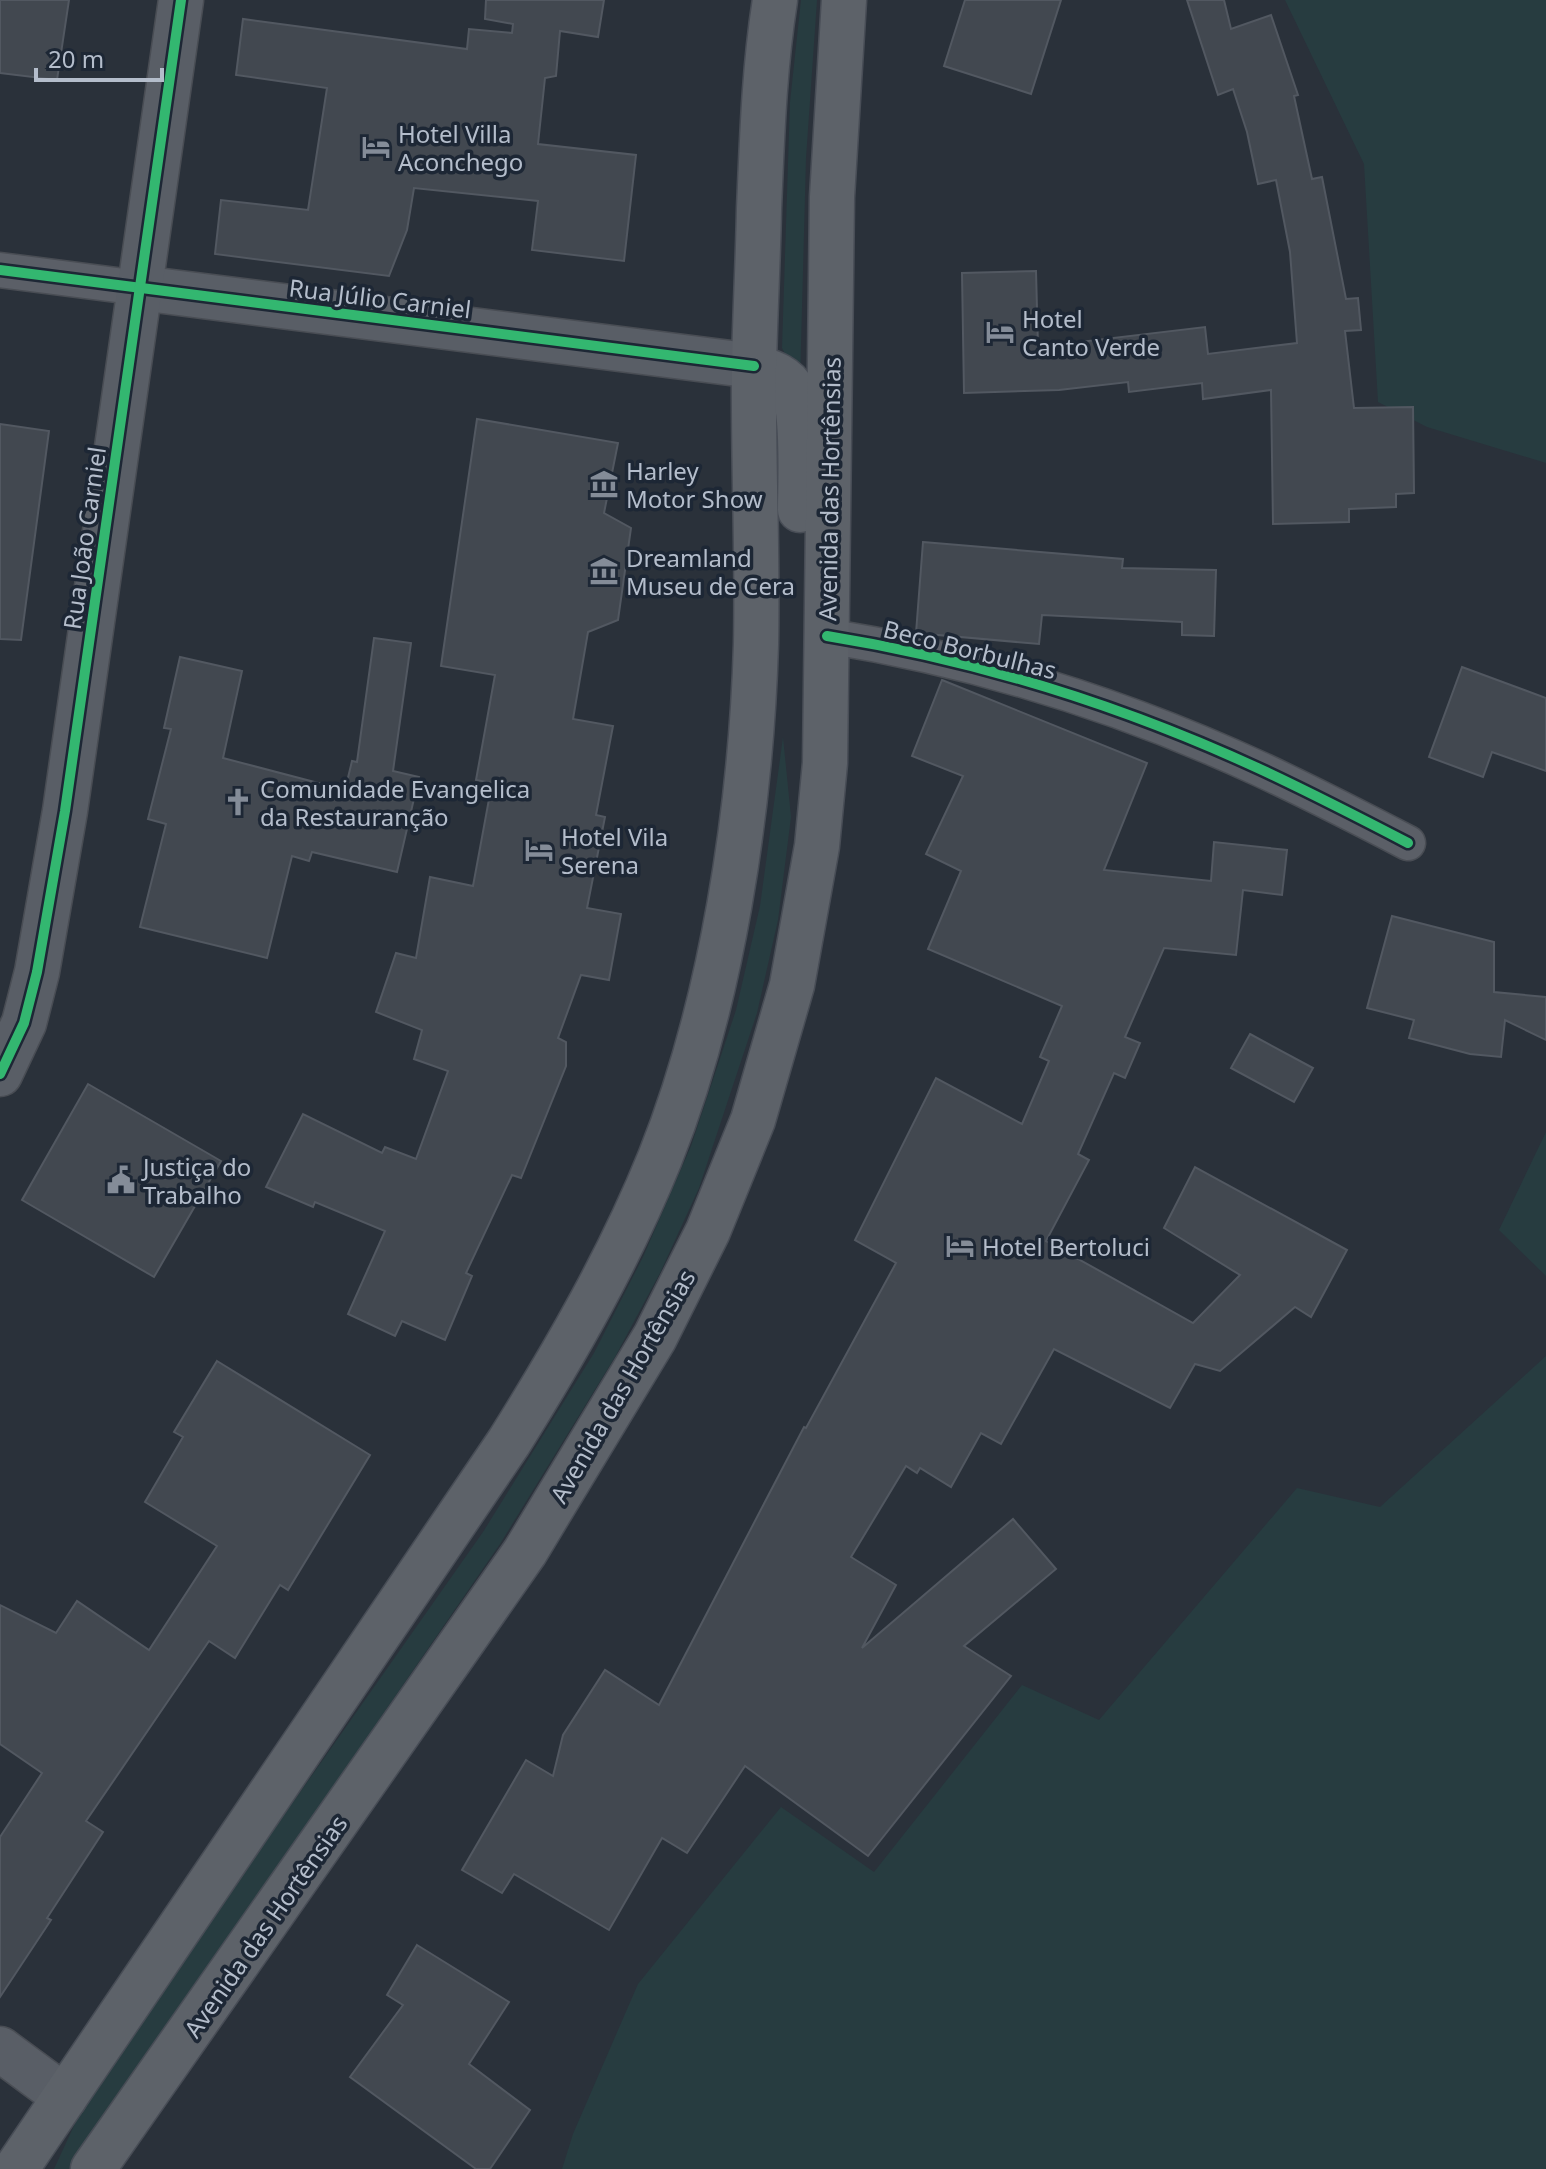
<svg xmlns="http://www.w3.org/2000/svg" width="1546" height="2169" font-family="'Noto Sans',sans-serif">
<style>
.green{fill:#273c40}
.building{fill:#424850;stroke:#525861;stroke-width:2}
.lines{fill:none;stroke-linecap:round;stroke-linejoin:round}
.street-casing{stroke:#494d54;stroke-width:37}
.secondary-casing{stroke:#494d54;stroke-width:47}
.primary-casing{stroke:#484d56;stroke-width:47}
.street{stroke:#5b5f67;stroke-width:34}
.secondary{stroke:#595e66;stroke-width:44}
.primary{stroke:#5d6269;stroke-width:44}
.cycleway-casing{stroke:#1d2735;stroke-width:15}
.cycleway{stroke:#33b770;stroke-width:10}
.labels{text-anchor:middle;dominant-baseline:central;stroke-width:7;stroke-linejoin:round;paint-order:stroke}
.poi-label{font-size:24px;fill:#b4bdcb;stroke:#1d2735;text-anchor:start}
.street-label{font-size:24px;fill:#b4bdcb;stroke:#1d2735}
</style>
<rect width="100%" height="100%" fill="#2a313a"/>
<!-- green -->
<g class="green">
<path d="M 801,0 L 817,0 L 806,158 L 800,383 L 782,348 L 790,102 Z"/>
<path d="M 1285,0 L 1546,0 L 1546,463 L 1427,427 L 1378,402 L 1364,164 Z"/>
<path d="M 783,737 L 791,817 L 778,920 L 757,1013 L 699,1188 L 660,1273 L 615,1357 L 500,1544 L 70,2169 L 54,2169 L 90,2091 L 483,1532 L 594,1353 L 643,1257 L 691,1146 L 736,1010 L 760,906 Z"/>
<path d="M 1546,1132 L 1546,1276 L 1499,1230 Z"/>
<path d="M 1546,1356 L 1546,2169 L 562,2169 L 573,2134 L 638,1984 L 781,1807 L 874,1872 L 1022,1685 L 1099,1720 L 1297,1488 L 1380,1507 Z"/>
</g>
<!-- building -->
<g class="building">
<path d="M 0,0 L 69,0 L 57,80 L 0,73 Z"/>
<path d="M 486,0 L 604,0 L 598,37 L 560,31 L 556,76 L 545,78 L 538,144 L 636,155 L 624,261 L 532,250 L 538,201 L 414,188 L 407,230 L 389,276 L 215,254 L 221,200 L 308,210 L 327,88 L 236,75 L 243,19 L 467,49 L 469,29 L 512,33 L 513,24 L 485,19 Z"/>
<path d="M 965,0 L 1061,0 L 1031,94 L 944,66 Z"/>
<path d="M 1187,0 L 1224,0 L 1231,29 L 1271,15 L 1298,95 L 1294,96 L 1312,179 L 1322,177 L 1346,299 L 1358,298 L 1361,330 L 1345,331 L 1354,408 L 1413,407 L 1414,493 L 1396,494 L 1396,507 L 1349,509 L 1349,522 L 1273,524 L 1271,390 L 1203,399 L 1202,383 L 1129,392 L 1128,382 L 1059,390 L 964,393 L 962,273 L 1036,271 L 1038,347 L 1205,327 L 1208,354 L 1297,343 L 1290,252 L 1276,180 L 1258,184 L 1247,132 L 1233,89 L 1218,95 Z"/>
<path d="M 477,419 L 618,443 L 604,513 L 631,528 L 618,620 L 588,632 L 573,719 L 613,726 L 596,815 L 605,817 L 587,908 L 621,914 L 609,980 L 581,975 L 558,1038 L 566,1042 L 566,1066 L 521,1178 L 512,1175 L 466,1273 L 472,1276 L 445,1340 L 402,1321 L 395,1336 L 348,1314 L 385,1231 L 315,1202 L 313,1207 L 266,1187 L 303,1114 L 382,1153 L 385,1147 L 416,1159 L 448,1071 L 414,1059 L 422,1030 L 376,1012 L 396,953 L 416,958 L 430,877 L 473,886 L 492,783 L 476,780 L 495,675 L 441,666 Z"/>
<path d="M 0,424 L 49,431 L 21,640 L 0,639 Z"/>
<path d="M 923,542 L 1123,559 L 1122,568 L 1216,570 L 1214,636 L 1182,635 L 1182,622 L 1042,615 L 1039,644 L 916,633 Z"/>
<path d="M 374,638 L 411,643 L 393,771 L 419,777 L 397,872 L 312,852 L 309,861 L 292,856 L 267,958 L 140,927 L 166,824 L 148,819 L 171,729 L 164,728 L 180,657 L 242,671 L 223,758 L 345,790 L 352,761 L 357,762 Z"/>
<path d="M 1462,667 L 1546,698 L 1546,771 L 1492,752 L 1483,777 L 1429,757 Z"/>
<path d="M 942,680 L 1147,763 L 1104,870 L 1211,881 L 1214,842 L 1287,850 L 1282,895 L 1243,890 L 1236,955 L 1164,948 L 1125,1037 L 1140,1043 L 1125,1078 L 1114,1073 L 1078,1154 L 1089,1160 L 1046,1241 L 1193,1323 L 1240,1275 L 1164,1228 L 1195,1167 L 1347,1250 L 1311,1317 L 1295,1307 L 1220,1371 L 1195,1364 L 1170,1408 L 1054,1349 L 1001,1444 L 981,1433 L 951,1487 L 920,1468 L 917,1473 L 906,1466 L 851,1557 L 896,1585 L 862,1648 L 1013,1519 L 1056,1569 L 964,1646 L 1011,1676 L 868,1856 L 745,1766 L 687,1853 L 662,1838 L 609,1930 L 514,1874 L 502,1893 L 462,1870 L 526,1760 L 553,1776 L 563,1735 L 605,1670 L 659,1705 L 804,1427 L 806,1428 L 896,1263 L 855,1240 L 936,1078 L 1022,1124 L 1049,1061 L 1040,1057 L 1062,1006 L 928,949 L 961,871 L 926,854 L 963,776 L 912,756 Z"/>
<path d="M 1392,916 L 1494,942 L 1494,992 L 1546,997 L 1546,1040 L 1505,1020 L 1501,1057 L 1470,1054 L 1409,1038 L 1414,1020 L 1367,1008 Z"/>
<path d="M 1250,1034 L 1313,1068 L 1294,1102 L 1231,1068 Z"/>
<path d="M 88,1084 L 221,1161 L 154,1277 L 22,1200 Z"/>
<path d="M 217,1361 L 370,1455 L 288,1590 L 280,1585 L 235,1658 L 209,1641 L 86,1821 L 103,1832 L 47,1918 L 51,1920 L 0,1997 L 0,1837 L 42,1773 L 0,1744 L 0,1605 L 56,1633 L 77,1601 L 149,1650 L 217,1546 L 145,1502 L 183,1437 L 174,1432 Z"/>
<path d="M 417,1945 L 509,2002 L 469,2064 L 530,2110 L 490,2169 L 476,2169 L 350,2077 L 403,2005 L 387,1995 Z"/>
</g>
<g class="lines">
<defs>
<g id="street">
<path d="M 0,270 L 140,288"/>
<path d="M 827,636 C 976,660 1124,706 1262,770 C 1311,793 1360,818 1408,843"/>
</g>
<g id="secondary">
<path d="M 140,288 L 754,366"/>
<path d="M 0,1074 L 24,1023 L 37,972 L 65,811 L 181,0"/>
<path d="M 0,2049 L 65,2097"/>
</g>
<g id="primary">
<path d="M 754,366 C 767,371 785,375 792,389 C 804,412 800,482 800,510"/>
<path d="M 16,2169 L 509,1442 C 566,1351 620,1257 660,1158 C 722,1003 751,810 756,644 C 758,552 753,459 754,367 C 755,314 758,262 759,209 C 762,139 764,69 775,0"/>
<path d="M 93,2169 L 525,1552 L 655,1337 L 708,1231 L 753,1120 L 792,985 L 817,846 L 825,763 L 832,197 L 844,0"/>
</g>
</defs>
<!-- street casing -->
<use href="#street" class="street-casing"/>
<!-- secondary casing -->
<use href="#secondary" class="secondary-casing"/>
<!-- primary casing -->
<use href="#primary" class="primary-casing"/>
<!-- street -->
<use href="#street" class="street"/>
<!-- secondary -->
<use href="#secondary" class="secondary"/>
<!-- primary -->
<use href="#primary" class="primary"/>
<defs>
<g id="cycleway">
<path d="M 0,270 L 754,366"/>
<path d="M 827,636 C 976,660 1124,706 1262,770 C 1311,793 1360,818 1408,843"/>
<path d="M 0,1074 L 24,1023 L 37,972 L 65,811 L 181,0"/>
</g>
</defs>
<!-- cycleway casing -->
<use href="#cycleway" class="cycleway-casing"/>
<!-- cycleway -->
<use href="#cycleway" class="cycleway"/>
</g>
<!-- icons -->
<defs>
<symbol id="hotel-bare" viewBox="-9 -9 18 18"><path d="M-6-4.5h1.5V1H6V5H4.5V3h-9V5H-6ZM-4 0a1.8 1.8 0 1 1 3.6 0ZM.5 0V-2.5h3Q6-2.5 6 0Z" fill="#848c98" stroke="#1d2735" stroke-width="2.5" paint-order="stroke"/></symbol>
<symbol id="museum-bare" viewBox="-9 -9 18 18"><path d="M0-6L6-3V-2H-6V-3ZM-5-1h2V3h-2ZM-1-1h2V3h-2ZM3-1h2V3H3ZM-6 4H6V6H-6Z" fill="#848c98" stroke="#1d2735" stroke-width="2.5" paint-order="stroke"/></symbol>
<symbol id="church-bare" viewBox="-9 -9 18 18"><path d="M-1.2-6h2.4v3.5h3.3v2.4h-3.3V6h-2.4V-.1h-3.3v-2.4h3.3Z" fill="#848c98" stroke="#1d2735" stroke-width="2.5" paint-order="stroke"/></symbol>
<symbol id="civic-bare" viewBox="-9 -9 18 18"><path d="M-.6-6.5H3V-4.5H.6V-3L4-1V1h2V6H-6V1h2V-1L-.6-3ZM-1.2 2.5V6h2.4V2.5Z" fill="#848c98" stroke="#1d2735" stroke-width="2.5" paint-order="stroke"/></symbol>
</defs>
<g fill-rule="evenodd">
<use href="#hotel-bare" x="356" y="127" width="40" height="40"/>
<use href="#hotel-bare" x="980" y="312" width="40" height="40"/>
<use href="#museum-bare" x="584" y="464" width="40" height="40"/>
<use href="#museum-bare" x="584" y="551" width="40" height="40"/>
<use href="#church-bare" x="218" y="782" width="40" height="40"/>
<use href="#hotel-bare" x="519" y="830" width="40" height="40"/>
<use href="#civic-bare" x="101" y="1160" width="40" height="40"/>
<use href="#hotel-bare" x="940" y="1226" width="40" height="40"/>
</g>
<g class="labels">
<!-- poi labels -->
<g class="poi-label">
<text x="398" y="133">Hotel Villa<tspan x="398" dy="28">Aconchego</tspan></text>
<text x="1022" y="318">Hotel<tspan x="1022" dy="28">Canto Verde</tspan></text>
<text x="626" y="470">Harley<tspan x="626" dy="28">Motor Show</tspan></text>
<text x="626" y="557">Dreamland<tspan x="626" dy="28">Museu de Cera</tspan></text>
<text x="260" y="788">Comunidade Evangelica<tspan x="260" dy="28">da Restauranção</tspan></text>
<text x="561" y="836">Hotel Vila<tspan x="561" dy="28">Serena</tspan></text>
<text x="143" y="1166">Justiça do<tspan x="143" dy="28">Trabalho</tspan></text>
<text x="982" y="1246">Hotel Bertoluci</text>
</g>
<!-- street labels -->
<g class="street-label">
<text transform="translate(380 298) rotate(7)">Rua Júlio Carniel</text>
<text transform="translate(829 489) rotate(-89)">Avenida das Hortênsias</text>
<text transform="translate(84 538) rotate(-82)">Rua João Carniel</text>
<text transform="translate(970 649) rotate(14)">Beco Borbulhas</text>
<text transform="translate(622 1386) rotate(-60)">Avenida das Hortênsias</text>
<text transform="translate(265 1926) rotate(-55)">Avenida das Hortênsias</text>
</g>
</g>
<!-- scale -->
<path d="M36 68v12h126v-12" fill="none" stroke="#b4bdcb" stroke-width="4"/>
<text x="48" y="68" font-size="24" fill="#b4bdcb" stroke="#1d2735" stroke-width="6" paint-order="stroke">20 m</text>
</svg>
